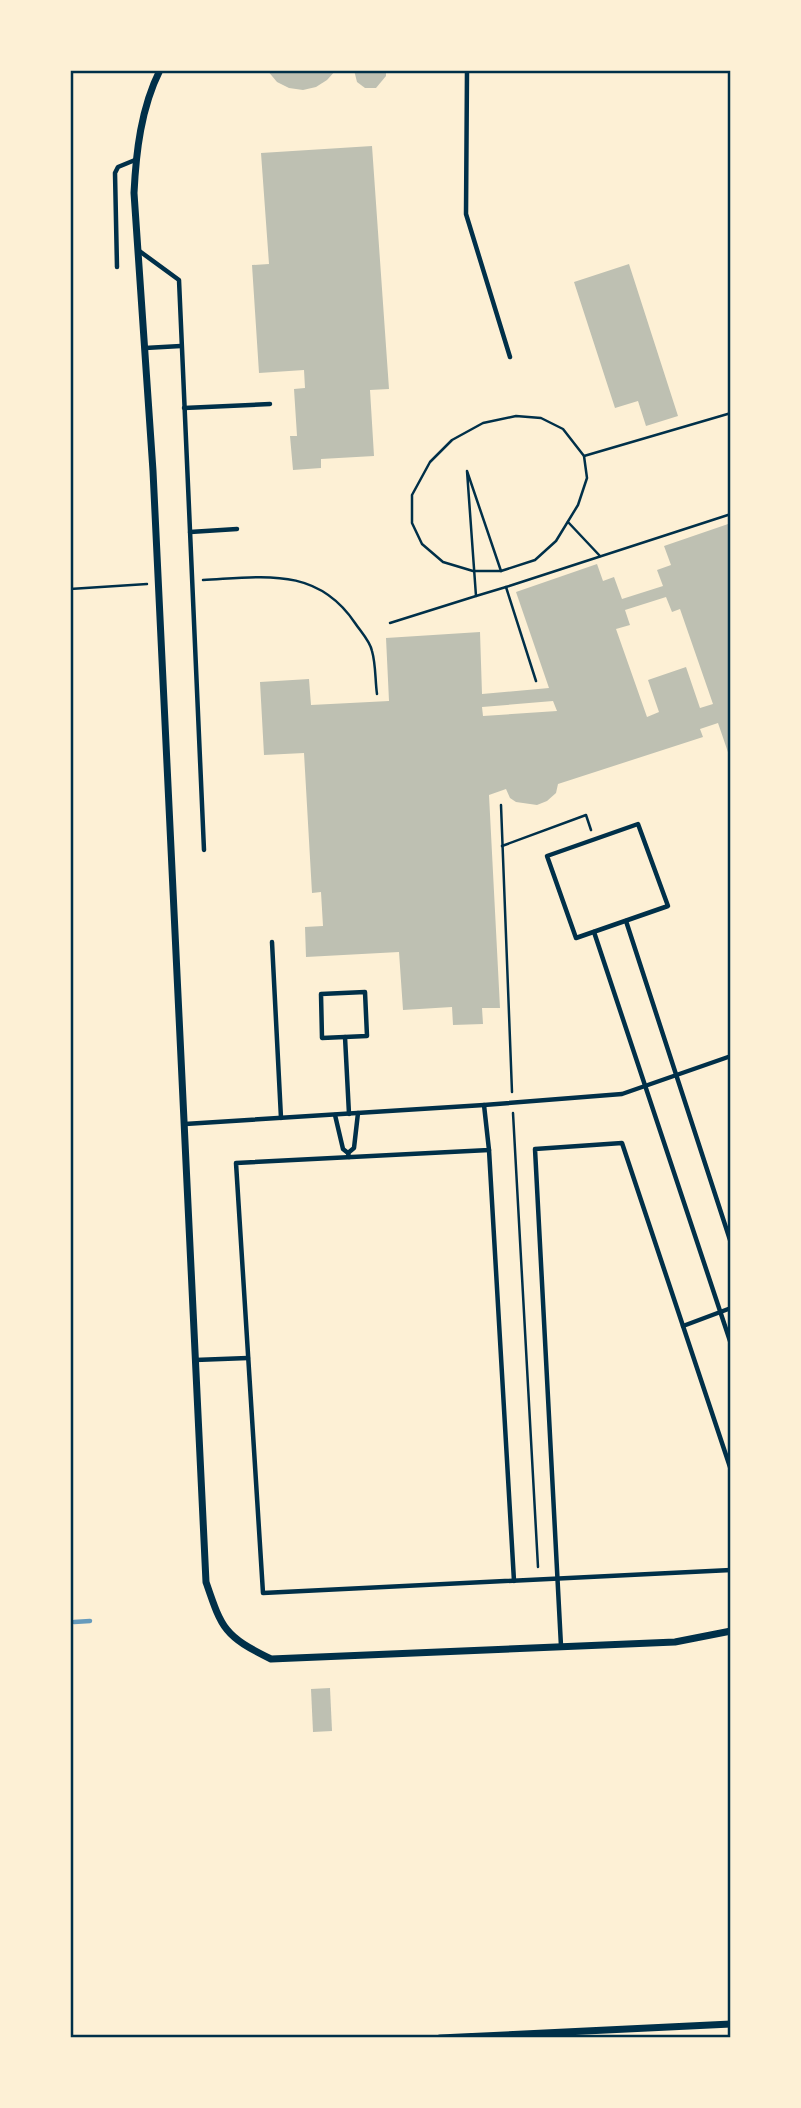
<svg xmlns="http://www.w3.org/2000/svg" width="801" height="2108" font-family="'DejaVu Sans',sans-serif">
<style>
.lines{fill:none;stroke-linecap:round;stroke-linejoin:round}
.stream{stroke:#669bbc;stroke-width:4.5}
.building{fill:#bec0b2;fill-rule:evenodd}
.path{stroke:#003049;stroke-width:2.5}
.service{stroke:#003049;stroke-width:4.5}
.minor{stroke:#003049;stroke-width:7}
.neatline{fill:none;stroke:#003049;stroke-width:2.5}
</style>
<rect width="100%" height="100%" fill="#fdf0d5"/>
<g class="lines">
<!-- stream -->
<path class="stream" d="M 74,1622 L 90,1621"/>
</g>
<!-- building -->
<g class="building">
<path d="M 267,70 L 336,70 L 327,80 L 316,87 L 303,90 L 289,88 L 277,82 Z"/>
<path d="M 354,70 L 386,70 L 386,76 L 376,88 L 365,88 L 357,82 Z"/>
<path d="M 372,146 L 389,389 L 370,390 L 374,456 L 321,459 L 321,468 L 293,470 L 290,436 L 297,436 L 294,389 L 305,388 L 304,370 L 259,373 L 252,265 L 269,264 L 261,153 Z"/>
<path d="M 629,264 L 678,416 L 646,426 L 638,401 L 615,408 L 574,282 Z"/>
<path d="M 731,523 L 731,761 L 718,723 L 700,729 L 703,737 L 558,784 L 556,793 L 547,801 L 537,805 L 516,802 L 510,798 L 506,789 L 489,795 L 500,1008 L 482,1008 L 483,1024 L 453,1025 L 452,1007 L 403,1010 L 399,952 L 306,957 L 305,927 L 323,926 L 321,892 L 312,893 L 304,753 L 264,755 L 260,682 L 309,679 L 311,705 L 389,701 L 386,638 L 480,632 L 482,694 L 549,688 L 516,592 L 597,564 L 603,581 L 614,577 L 622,599 L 663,586 L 657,570 L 671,565 L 664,546 ZM 666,597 L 672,612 L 680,609 L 713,704 L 700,708 L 686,667 L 648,680 L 659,712 L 647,717 L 616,629 L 630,625 L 625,610 ZM 553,701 L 557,711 L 483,716 L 482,707 Z"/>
<path d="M 330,1688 L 332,1731 L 313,1732 L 311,1689 Z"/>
</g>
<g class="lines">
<!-- path -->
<g class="path">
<path d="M 516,416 L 541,418 L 563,429 L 584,456 L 587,478 L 578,505 L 556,541 L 535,560 L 501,571 L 473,571 L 443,562 L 422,544 L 412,523 L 412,495 L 430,462 L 452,440 L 483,423 Z"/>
<path d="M 584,456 L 731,413"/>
<path d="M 568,522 L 600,556"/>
<path d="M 501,571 L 467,471 L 476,596 L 506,587 L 536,681"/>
<path d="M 203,580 C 263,577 317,566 355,623 C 361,632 370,641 372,651 C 376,665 375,680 377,694"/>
<path d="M 506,587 L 731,514"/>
<path d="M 70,589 L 147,584"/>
<path d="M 390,623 L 476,596"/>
<path d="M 501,805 L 512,1092"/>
<path d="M 502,846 L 586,815 L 591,830"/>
<path d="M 513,1113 L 538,1567"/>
</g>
<!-- service -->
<g class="service">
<path d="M 467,70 L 466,214 L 510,357"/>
<path d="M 138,250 L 179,280 L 204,850"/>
<path d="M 117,267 L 115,173 L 118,167 L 135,160"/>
<path d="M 145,348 L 181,346"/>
<path d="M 184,408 L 270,404"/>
<path d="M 190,532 L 237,529"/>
<path d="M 638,824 L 668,906 L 576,938 L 547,856 Z"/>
<path d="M 626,921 L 731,1243"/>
<path d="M 594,932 L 731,1344"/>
<path d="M 272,942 L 281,1118"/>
<path d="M 365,992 L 367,1036 L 322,1038 L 321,994 Z"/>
<path d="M 345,1037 L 349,1114"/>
<path d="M 484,1105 L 489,1150 L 236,1163 L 263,1593 L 731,1570"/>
<path d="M 335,1115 L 343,1149 L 348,1153 L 349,1157"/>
<path d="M 185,1124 L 484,1105 L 622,1094 L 731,1056"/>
<path d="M 489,1150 L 514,1581"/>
<path d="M 348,1153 L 354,1148 L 358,1113"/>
<path d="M 683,1326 L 731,1308"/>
<path d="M 195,1360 L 248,1358"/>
<path d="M 561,1646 L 535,1149 L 622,1143 L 731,1470"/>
</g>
<!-- minor -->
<g class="minor">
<path d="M 160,70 C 141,108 136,152 134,193 L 153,471 L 206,1582 C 222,1629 224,1636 271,1659 L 675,1642 L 731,1631"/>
<path d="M 440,2038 L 731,2024"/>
</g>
</g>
<!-- border -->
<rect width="801" height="2108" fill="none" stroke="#fdf0d5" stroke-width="144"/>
<rect x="72" y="72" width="657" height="1964" class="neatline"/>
</svg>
